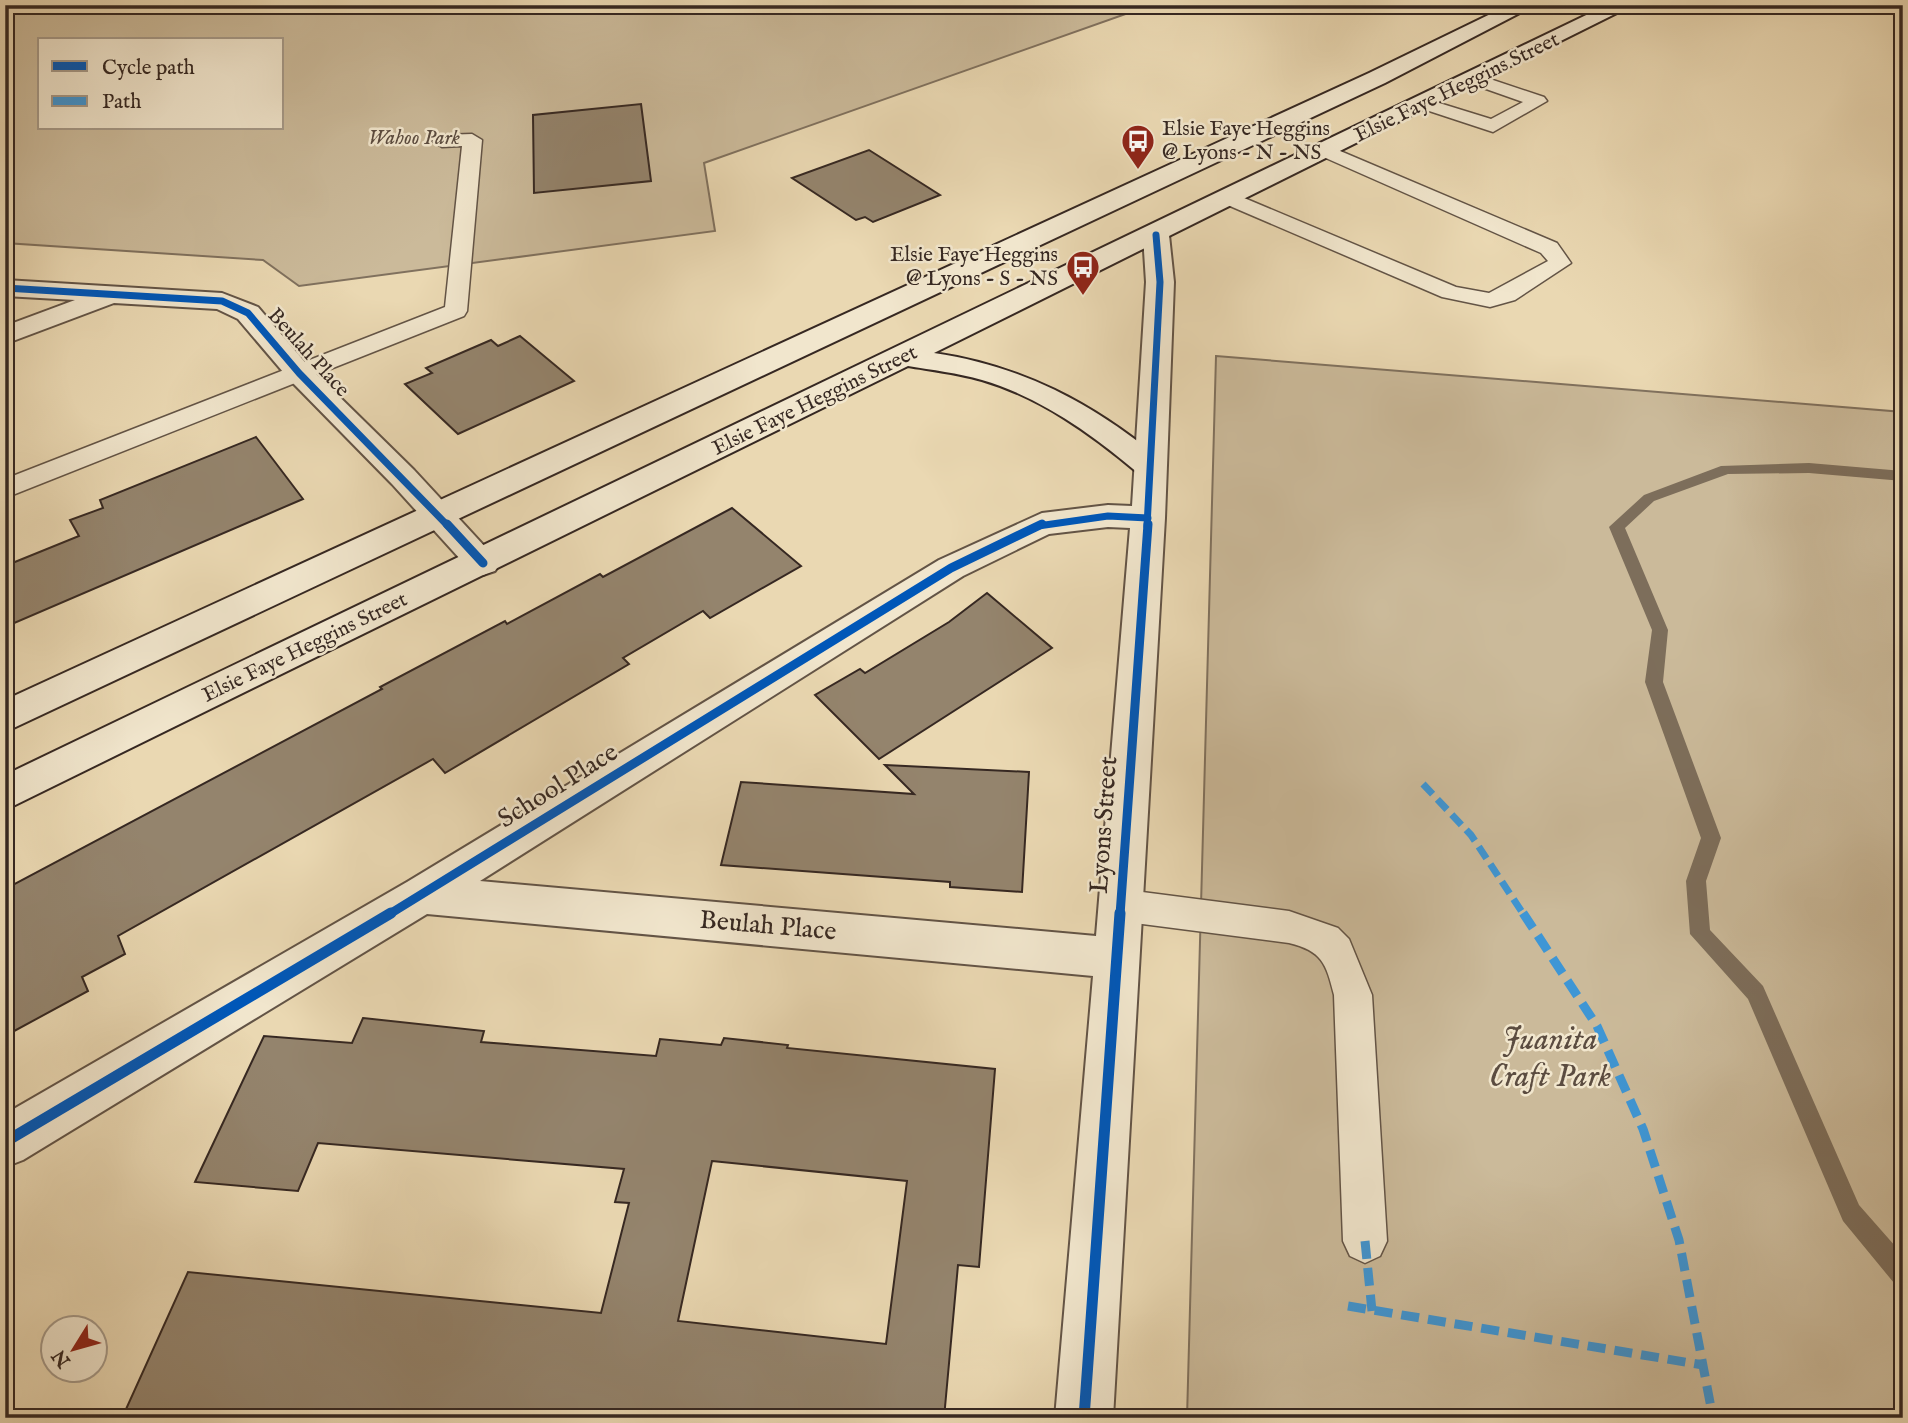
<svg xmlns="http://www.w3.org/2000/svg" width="1908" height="1423" font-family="'IM FELL English',serif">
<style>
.green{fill:#cbba9a;stroke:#80715e;stroke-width:2;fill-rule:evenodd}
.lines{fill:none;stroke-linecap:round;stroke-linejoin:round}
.stream{fill:#7d6e5b;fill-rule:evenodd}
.building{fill:#94846d;stroke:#362822;stroke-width:2;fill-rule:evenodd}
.service-casing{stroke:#635446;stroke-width:3}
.minor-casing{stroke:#635446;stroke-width:4}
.secondary-casing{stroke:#362822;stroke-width:4}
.service{fill:#f1e6cd;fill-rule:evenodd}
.minor{fill:#f1e6cd;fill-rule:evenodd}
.secondary{fill:#f1e6cd;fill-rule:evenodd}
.quiet-far1{stroke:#3e96d5;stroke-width:7;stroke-dasharray:14 7;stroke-linecap:butt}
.quiet{stroke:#3e96d5;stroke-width:9;stroke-dasharray:18 9;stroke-linecap:butt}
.cycleway-far2-casing{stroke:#f1e6cd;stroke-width:10}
.cycleway-far1-casing{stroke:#f1e6cd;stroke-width:13}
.cycleway-casing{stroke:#f1e6cd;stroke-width:16}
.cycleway-far2{stroke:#0057b8;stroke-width:7}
.cycleway-far1{stroke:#0057b8;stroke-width:9}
.cycleway{stroke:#0057b8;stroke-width:11}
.labels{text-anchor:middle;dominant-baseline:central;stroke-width:5;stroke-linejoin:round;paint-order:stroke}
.far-street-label{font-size:21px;fill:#362822;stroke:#f1e6cd}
.far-poi-label{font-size:21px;fill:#362822;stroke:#f1e6cd;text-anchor:start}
.far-park-label{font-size:21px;font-style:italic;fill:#5b4c40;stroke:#f1e6cd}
.street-label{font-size:26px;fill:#362822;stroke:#f1e6cd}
.near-park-label{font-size:32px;font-style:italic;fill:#5b4c40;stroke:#f1e6cd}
</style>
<rect width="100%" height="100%" fill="#ead8b2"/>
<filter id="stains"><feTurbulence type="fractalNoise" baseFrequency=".00286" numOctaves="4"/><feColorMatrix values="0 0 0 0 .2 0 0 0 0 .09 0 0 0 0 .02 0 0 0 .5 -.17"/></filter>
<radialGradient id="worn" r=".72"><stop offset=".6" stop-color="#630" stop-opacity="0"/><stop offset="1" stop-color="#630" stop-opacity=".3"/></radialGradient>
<!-- green -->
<g class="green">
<path d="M 5,5 L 1151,5 L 704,163 L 715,231 L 299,286 L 263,260 L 5,243 ZM 40,40 L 282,40 L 282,128 L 40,128 Z"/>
<path d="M 1216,356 L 1903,412 L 1903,1418 L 1187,1418 Z"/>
</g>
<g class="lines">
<!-- stream -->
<path class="stream" d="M 1809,463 L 1903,471 L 1903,481 L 1809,473 L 1728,474 L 1654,501 L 1625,528 L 1668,630 L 1663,682 L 1721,838 L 1706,881 L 1710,930 L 1763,986 L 1859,1205 L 1903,1255 L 1903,1286 L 1894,1283 L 1843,1221 L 1748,999 L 1690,934 L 1686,881 L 1701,838 L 1645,682 L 1652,630 L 1609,527 L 1644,495 L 1721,466 Z"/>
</g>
<!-- building -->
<g class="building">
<path d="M 641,104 L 651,181 L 534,193 L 533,115 Z"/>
<path d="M 869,150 L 940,195 L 873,222 L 865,217 L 856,220 L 792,178 Z"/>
<path d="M 520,336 L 574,381 L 458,434 L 405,384 L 432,373 L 426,368 L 491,340 L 498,346 Z"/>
<path d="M 256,437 L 303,499 L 5,627 L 5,566 L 79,536 L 70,520 L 103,508 L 100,500 Z"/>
<path d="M 732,508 L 801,566 L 710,618 L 703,611 L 623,658 L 629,664 L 445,773 L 433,759 L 118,936 L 125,954 L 82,977 L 88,991 L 5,1036 L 5,889 L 382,689 L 380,687 L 505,621 L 507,624 L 600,574 L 603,577 Z"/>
<path d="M 987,593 L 1052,648 L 879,759 L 815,695 L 860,669 L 865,673 L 949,622 Z"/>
<path d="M 885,765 L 1029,772 L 1022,892 L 950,887 L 950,882 L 721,865 L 741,782 L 914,794 Z"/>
<path d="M 363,1018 L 484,1031 L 481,1042 L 656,1056 L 660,1039 L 721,1045 L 724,1038 L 788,1045 L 787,1048 L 995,1069 L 979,1267 L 958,1265 L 944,1418 L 122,1418 L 188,1272 L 601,1313 L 629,1203 L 615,1202 L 624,1169 L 318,1143 L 298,1191 L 195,1182 L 264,1036 L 352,1043 ZM 712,1161 L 907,1181 L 886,1344 L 678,1321 Z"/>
</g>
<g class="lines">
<defs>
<g id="service">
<path d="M 1475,74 L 1544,97 L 1547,101 L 1493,132 L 1417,107 L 1414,103 L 1423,98 L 1491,119 L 1523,102 L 1469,83 L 1466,79 L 1469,75 Z"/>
<path d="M 472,134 L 482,140 L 467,311 L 464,316 L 5,498 L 5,479 L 445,307 L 462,146 L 442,147 L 432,141 L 442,135 Z"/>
<path d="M 1326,145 L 1557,243 L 1571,263 L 1515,300 L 1490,307 L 1442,297 L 1223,203 L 1220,199 L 1230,193 L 1237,195 L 1456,287 L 1489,293 L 1548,261 L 1541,253 L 1319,155 L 1316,151 Z"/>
<path d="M 1119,889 L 1289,911 L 1338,928 L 1349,939 L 1372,995 L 1387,1241 L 1380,1256 L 1365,1263 L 1350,1256 L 1343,1241 L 1334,995 C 1326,963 1322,951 1289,943 L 1119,921 L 1106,916 L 1101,905 L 1106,894 Z"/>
</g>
<g id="minor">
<path d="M 1156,227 L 1165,230 L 1169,235 L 1174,282 L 1165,518 L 1113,1418 L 1055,1418 L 1093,976 L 427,914 L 23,1160 L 5,1167 L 5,1114 L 407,882 L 939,560 L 1042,513 L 1108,505 L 1132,506 L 1146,282 L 1143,235 L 1147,230 ZM 1108,527 L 1130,528 L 1096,936 L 480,881 L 963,576 L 1049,534 Z"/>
<path d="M 5,280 L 222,293 L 258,307 L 309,367 L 414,470 L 500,563 L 495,571 L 483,575 L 471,571 L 392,484 L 289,379 L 238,319 L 217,309 L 114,303 L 5,344 L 5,326 L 75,300 L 5,296 Z"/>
</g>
<g id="secondary">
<path d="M 1509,5 L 1535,5 L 1385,83 L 5,732 L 5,700 L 1369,73 Z"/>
<path d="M 1607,5 L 1633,5 L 934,353 C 1022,366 1092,403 1160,459 L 1165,466 L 1160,473 L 1149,476 L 1138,473 C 1092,434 1040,397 982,380 C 958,373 932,370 908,366 L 5,810 L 5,775 Z"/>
</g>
</defs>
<!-- service casing -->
<use href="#service" class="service-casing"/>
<!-- minor casing -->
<use href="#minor" class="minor-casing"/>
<!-- secondary casing -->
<use href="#secondary" class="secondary-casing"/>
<!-- service -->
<use href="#service" class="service"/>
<!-- minor -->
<use href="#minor" class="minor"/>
<!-- secondary -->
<use href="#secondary" class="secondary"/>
<!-- quiet-far1 -->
<path class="quiet-far1" d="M 1423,784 L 1471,835 L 1524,915"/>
<!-- quiet -->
<g class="quiet">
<path d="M 1523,913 L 1597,1026 L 1643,1129 L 1679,1240 L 1713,1418"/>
<path d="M 1365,1241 L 1372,1311"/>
<path d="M 1348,1306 L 1703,1365"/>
</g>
<defs>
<g id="cycleway-far2">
<path d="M 5,288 L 222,301 L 248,313 L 299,373 L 448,526"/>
<path d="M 1038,526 L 1108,516 L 1148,518"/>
<path d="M 1147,526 L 1160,282 L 1156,235"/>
</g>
<g id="cycleway-far1">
<path d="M 447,524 L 483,563"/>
<path d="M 388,915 L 951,568 L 1042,524"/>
<path d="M 1120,915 L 1148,524"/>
</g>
<g id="cycleway">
<path d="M 5,1142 L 391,913"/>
<path d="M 1084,1418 L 1120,913"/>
</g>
</defs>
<!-- cycleway-far2 casing -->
<use href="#cycleway-far2" class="cycleway-far2-casing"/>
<!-- cycleway-far1 casing -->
<use href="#cycleway-far1" class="cycleway-far1-casing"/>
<!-- cycleway casing -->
<use href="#cycleway" class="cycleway-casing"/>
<!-- cycleway-far2 -->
<use href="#cycleway-far2" class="cycleway-far2"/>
<!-- cycleway-far1 -->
<use href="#cycleway-far1" class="cycleway-far1"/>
<!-- cycleway -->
<use href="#cycleway" class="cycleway"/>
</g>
<!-- icons -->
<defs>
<symbol id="bus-pin" viewBox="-11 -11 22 30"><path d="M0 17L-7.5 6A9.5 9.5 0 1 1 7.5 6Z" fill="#8f2418" stroke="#f1e6cd"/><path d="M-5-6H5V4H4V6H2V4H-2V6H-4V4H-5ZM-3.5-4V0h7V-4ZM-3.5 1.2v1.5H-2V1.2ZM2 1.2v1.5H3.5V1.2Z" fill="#fff"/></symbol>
</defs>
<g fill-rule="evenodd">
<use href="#bus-pin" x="1119" y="122" width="38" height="52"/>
<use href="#bus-pin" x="1064" y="248" width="38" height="52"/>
</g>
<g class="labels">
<!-- far-street labels -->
<g class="far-street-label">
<text transform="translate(1457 88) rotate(-26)">Elsie Faye Heggins Street</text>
<text transform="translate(308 353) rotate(48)">Beulah Place</text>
<text transform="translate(815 401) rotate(-26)">Elsie Faye Heggins Street</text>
<text transform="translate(305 648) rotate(-26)">Elsie Faye Heggins Street</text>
</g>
<!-- far-poi labels -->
<g class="far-poi-label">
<text x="1162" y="129">Elsie Faye Heggins<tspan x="1162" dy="24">@ Lyons - N - NS</tspan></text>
<text x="1058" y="255" text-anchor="end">Elsie Faye Heggins<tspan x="1058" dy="24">@ Lyons - S - NS</tspan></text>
</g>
<!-- far-park labels -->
<g class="far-park-label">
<text x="414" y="138">Wahoo Park</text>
</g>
<!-- street labels -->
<g class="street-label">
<text transform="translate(558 786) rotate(-32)">School Place</text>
<text transform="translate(1104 825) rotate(-86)">Lyons Street</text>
<text transform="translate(768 926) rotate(5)">Beulah Place</text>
</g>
<!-- near-park labels -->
<g class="near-park-label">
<text x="1550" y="1040">Juanita<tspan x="1550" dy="37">Craft Park</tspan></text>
</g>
</g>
<!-- margin -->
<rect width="1908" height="1423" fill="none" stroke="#ead8b2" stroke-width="28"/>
<rect x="7" y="7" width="1894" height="1409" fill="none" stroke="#362822" stroke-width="3.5"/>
<rect x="14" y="14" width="1880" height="1395" fill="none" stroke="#362822" stroke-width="2"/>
<!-- legend -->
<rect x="38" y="38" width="245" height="91" fill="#f1e6cd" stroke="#a69a89" stroke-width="2"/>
<rect x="52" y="61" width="35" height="10" fill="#0057b8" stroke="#a69a89" stroke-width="2"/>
<text x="102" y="74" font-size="21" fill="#362822">Cycle path</text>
<rect x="52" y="96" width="35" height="10" fill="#3e96d5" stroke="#a69a89" stroke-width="2"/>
<text x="102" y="108" font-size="21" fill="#362822">Path</text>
<!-- north arrow -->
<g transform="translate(74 1349) rotate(233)"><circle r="33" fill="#f1e6cd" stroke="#a69a89" stroke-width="2"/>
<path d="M0-5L12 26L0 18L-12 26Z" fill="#8f2418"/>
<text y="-10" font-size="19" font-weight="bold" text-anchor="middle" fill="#362822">N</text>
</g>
<rect width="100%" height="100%" filter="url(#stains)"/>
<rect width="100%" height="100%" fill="url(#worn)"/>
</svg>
